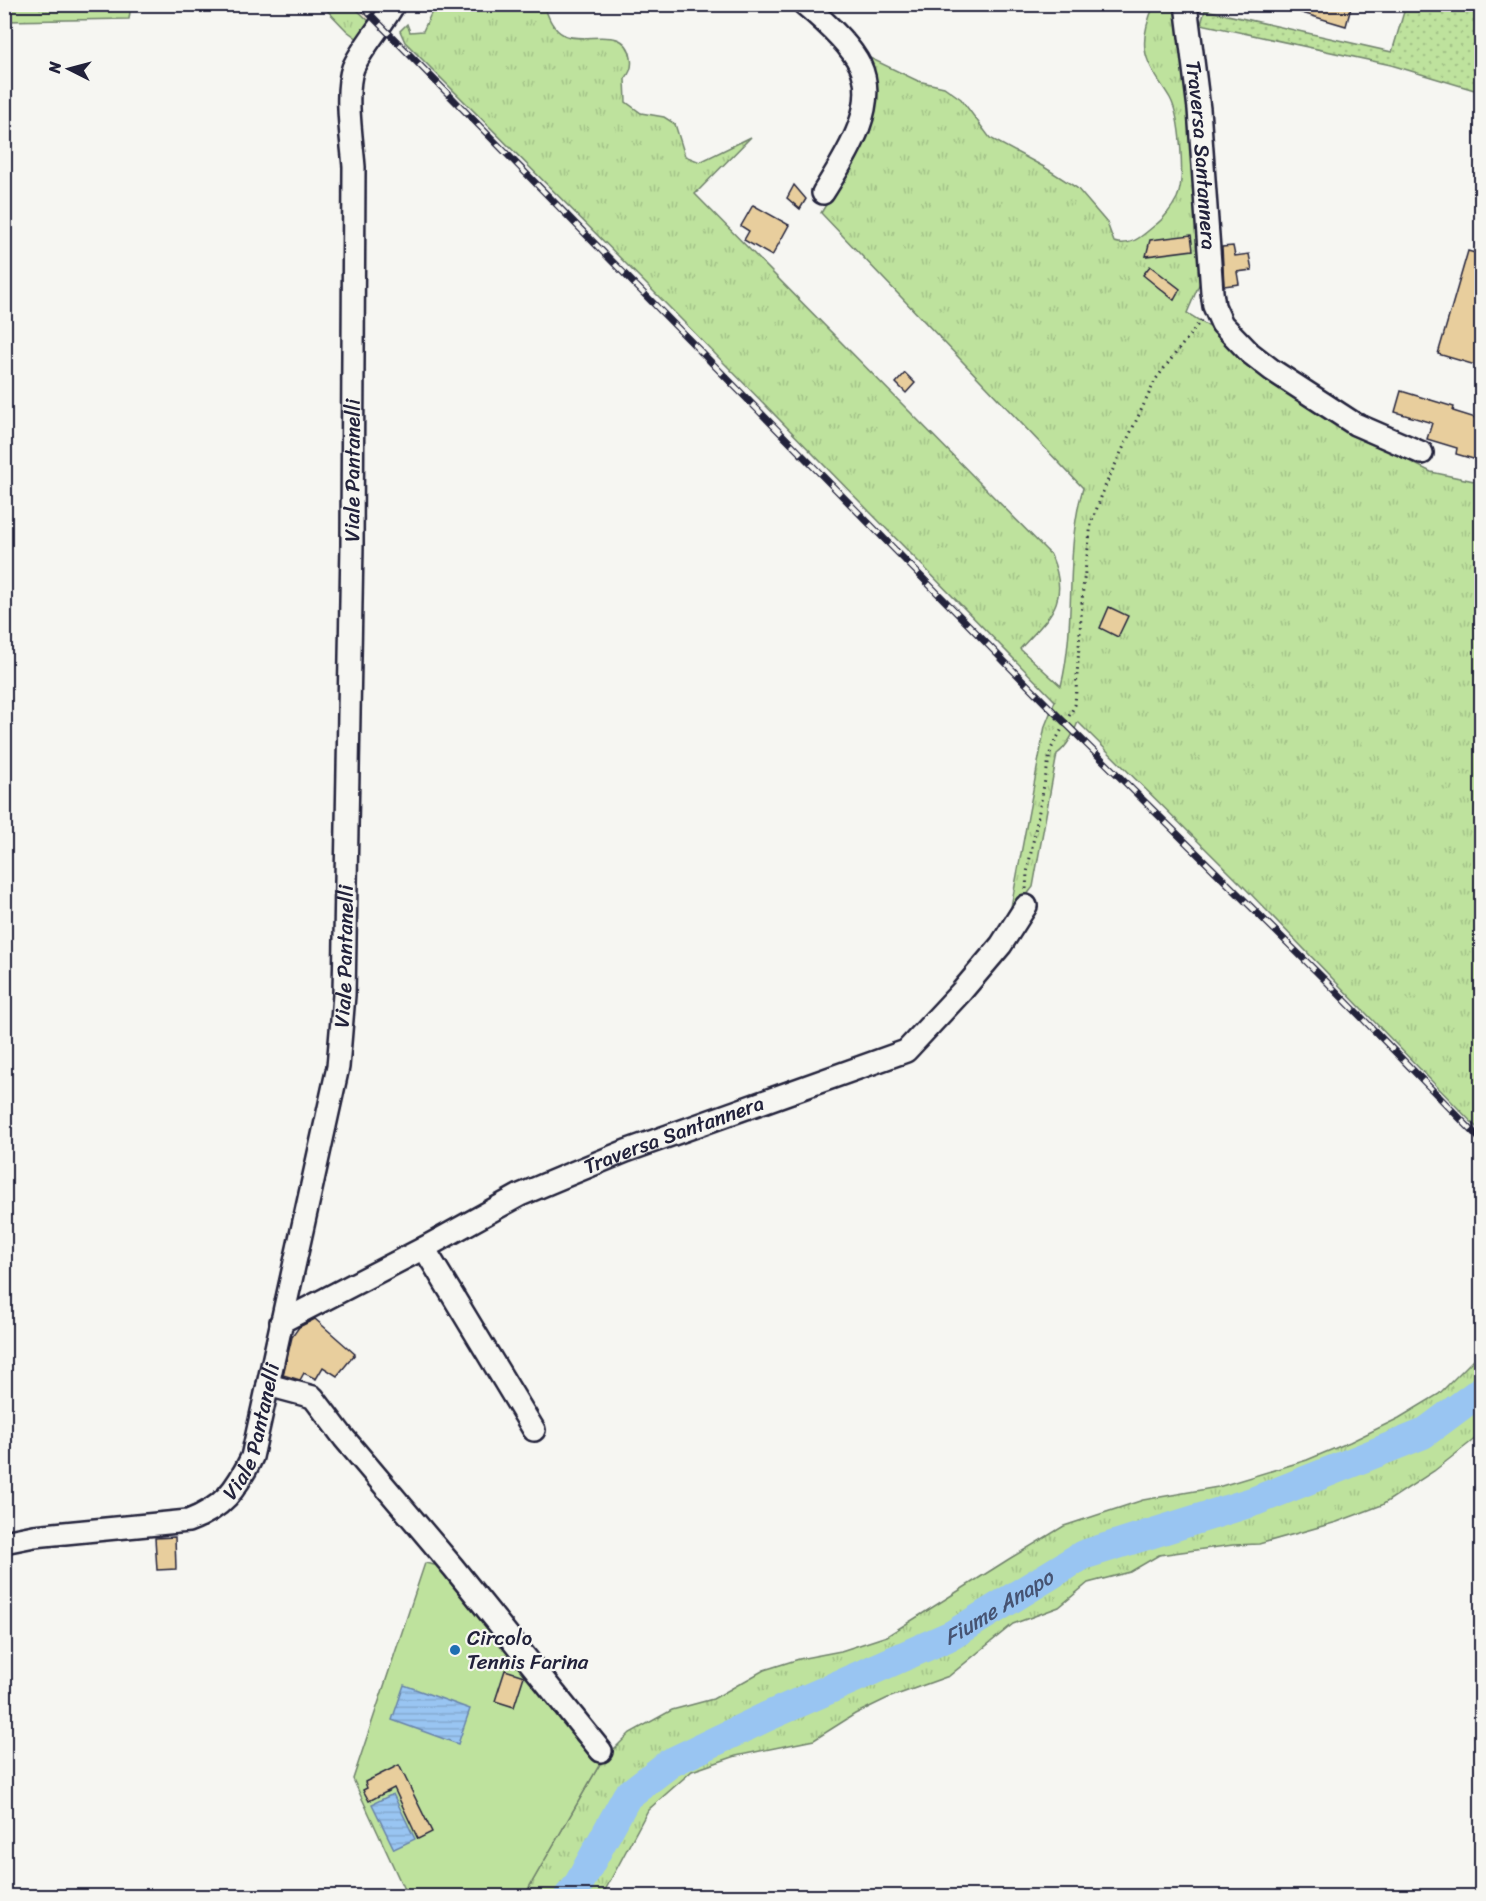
<svg xmlns="http://www.w3.org/2000/svg" width="1486" height="1901" font-family="Sriracha,sans-serif">
<style>
.built{fill:#f2ead8}
.grass{fill:url(#grass-tufts);stroke:#70826c;stroke-width:1.5}
.park{fill:url(#park-dots);stroke:#70826c;stroke-width:1.5}
.pitch{fill:#bee29d;stroke:#70826c;stroke-width:1.5}
.water{fill:url(#water-rules);stroke:#6984a9;stroke-width:1.5}
.lines{fill:none;stroke-linecap:round;stroke-linejoin:round}
.river{stroke:#99c5f2;stroke-width:30}
.building{fill:#e8ce9d;stroke:#22223b;stroke-width:1.5}
.minor-casing{stroke:#22223b;stroke-width:26}
.path{stroke:#22223b;stroke-width:3;stroke-dasharray:1.5 4.5;stroke-linecap:butt}
.minor{stroke:#f6f6f2;stroke-width:21}
.rail-casing{stroke:#22223b;stroke-width:7}
.rail{stroke:#f6f6f2;stroke-width:4.5;stroke-dasharray:14;stroke-linecap:butt}
.poi-dot{fill:#1f6fb2;stroke:#f6f6f2;stroke-width:2}
.labels{text-anchor:middle;dominant-baseline:central;stroke-width:4.5;stroke-linejoin:round;paint-order:stroke}
.street-label{font-size:21px;fill:#22223b;stroke:#f6f6f2}
.poi-label{font-size:21px;fill:#22223b;stroke:#f6f6f2;text-anchor:start}
.water-label{font-size:22px;font-style:italic;fill:#465372;stroke:#f6f6f2}
</style>
<defs>
<pattern id="grass-tufts" width="24" height="20" patternUnits="userSpaceOnUse" patternTransform="scale(1.5)"><rect width="24" height="20" fill="#bee29d"/><path d="M3 7l-1-3M5 7V3M7 7l1-3M15 17l-1-3M17 17v-4M19 17l1-3" fill="none" stroke="#a3c288"/></pattern>
<pattern id="park-dots" width="8" height="8" patternUnits="userSpaceOnUse" patternTransform="scale(1.5)"><rect width="8" height="8" fill="#bee29d"/><path d="M2 2h.1M6 6h.1" fill="none" stroke="#a3c288" stroke-width="1.8" stroke-linecap="round"/></pattern>
<pattern id="water-rules" width="6" height="5" patternUnits="userSpaceOnUse" patternTransform="scale(1.5)"><rect width="6" height="5" fill="#99c5f2"/><path d="M0 2.5h6" fill="none" stroke="#84a9d0"/></pattern>
</defs>
<rect width="100%" height="100%" fill="#f6f6f2"/>
<filter id="ink" filterUnits="userSpaceOnUse"><feTurbulence type="fractalNoise" baseFrequency=".0167" numOctaves="2"/><feDisplacementMap in="SourceGraphic" scale="12" xChannelSelector="R" yChannelSelector="G"/><feConvolveMatrix kernelMatrix="1 2 1 2 8 2 1 2 1" color-interpolation-filters="sRGB"/></filter>
<g filter="url(#ink)">
<!-- built -->
<path class="built" d="M 352,5 L 387,5 L 374,26 Z"/>
<!-- grass -->
<g class="grass">
<path d="M 4,5 L 5,4 L 131,5 L 129,19 L 5,21 Z"/>
<path d="M 322,5 L 352,5 L 374,26 L 358,39 L 347,31 Z"/>
<path d="M 435,5 L 544,5 C 548,16 552,29 564,35 C 585,45 626,23 631,58 C 633,67 630,73 625,79 L 626,102 L 641,113 L 664,117 L 675,124 L 685,156 L 700,162 L 751,137 L 695,194 L 1051,555 C 1071,602 1050,616 1020,649 L 1061,686 C 1077,621 1064,552 1083,488 L 821,213 L 841,180 L 866,56 L 918,81 L 944,87 L 961,99 L 990,138 L 1044,167 L 1077,188 L 1107,223 L 1114,242 C 1131,247 1141,237 1154,226 C 1163,220 1172,208 1177,198 C 1186,179 1180,116 1170,98 C 1162,84 1147,67 1145,49 C 1143,36 1149,17 1154,5 L 1178,5 L 1185,46 L 1201,280 L 1187,313 L 1213,329 L 1242,362 L 1377,445 L 1431,472 L 1479,482 L 1481,473 L 1481,1132 L 1242,885 L 1078,722 C 1073,734 1068,746 1057,754 L 1033,887 L 916,1037 L 897,1045 L 922,1022 L 993,938 L 1011,907 L 1045,726 L 1055,701 L 676,314 L 405,42 L 400,31 L 407,24 L 410,32 L 423,31 Z"/>
<path d="M 1481,1352 L 1481,1434 L 1434,1471 L 1382,1505 L 1337,1522 L 1259,1544 L 1233,1545 L 1159,1555 L 1130,1572 L 1088,1583 L 1059,1607 L 1013,1624 L 949,1676 L 888,1698 L 855,1714 L 814,1740 L 736,1756 L 692,1771 L 648,1810 L 602,1896 L 524,1896 L 601,1762 L 630,1733 L 672,1710 L 713,1699 L 764,1670 L 799,1659 L 841,1651 L 887,1636 L 1009,1559 L 1064,1526 L 1143,1500 L 1218,1487 L 1307,1460 L 1350,1442 L 1399,1418 L 1439,1394 Z"/>
</g>
<!-- park -->
<path class="park" d="M 1406,5 L 1481,5 L 1481,92 L 1391,65 L 1201,24 L 1205,10 L 1392,52 Z"/>
<!-- pitch -->
<path class="pitch" d="M 425,1563 L 449,1568 L 578,1732 L 576,1740 L 581,1745 L 588,1745 L 601,1762 L 524,1896 L 407,1896 L 353,1779 Z"/>
<!-- water -->
<g class="water">
<path d="M 404,1685 L 470,1709 L 458,1744 L 392,1720 Z"/>
<path d="M 393,1794 L 415,1839 L 394,1849 L 372,1804 Z"/>
</g>
<g class="lines">
<!-- river -->
<path class="river" id="s1" d="M 569,1896 L 577,1887 L 627,1796 L 670,1763 L 766,1717 L 952,1635 L 1083,1555 L 1255,1501 L 1423,1434 L 1482,1390"/>
</g>
<!-- building -->
<g class="building">
<path d="M 1285,4 L 1352,4 L 1346,26 L 1285,8 Z"/>
<path d="M 794,185 L 806,199 L 800,209 L 787,198 Z"/>
<path d="M 753,205 L 789,225 L 772,256 L 744,240 L 749,231 L 741,226 Z"/>
<path d="M 1191,235 L 1193,250 L 1146,256 L 1150,240 Z"/>
<path d="M 1233,246 L 1235,256 L 1249,254 L 1252,270 L 1237,272 L 1239,284 L 1224,286 L 1222,247 Z"/>
<path d="M 1468,251 L 1482,255 L 1482,367 L 1438,354 Z"/>
<path d="M 1150,266 L 1180,289 L 1174,300 L 1143,275 Z"/>
<path d="M 905,373 L 915,383 L 906,393 L 896,383 Z"/>
<path d="M 1401,391 L 1454,407 L 1453,411 L 1482,420 L 1482,445 L 1477,460 L 1456,454 L 1457,448 L 1427,439 L 1432,423 L 1395,412 Z"/>
<path d="M 1109,607 L 1128,616 L 1118,637 L 1100,628 Z"/>
<path d="M 315,1319 L 355,1354 L 337,1376 L 323,1367 L 316,1379 L 304,1373 L 300,1380 L 283,1375 L 292,1337 L 299,1327 Z"/>
<path d="M 175,1537 L 176,1569 L 157,1570 L 155,1538 Z"/>
<path d="M 505,1670 L 524,1676 L 514,1707 L 495,1701 Z"/>
<path d="M 399,1765 L 432,1832 L 418,1839 L 394,1788 L 369,1801 L 363,1790 L 367,1788 L 365,1782 Z"/>
</g>
<g class="lines">
<defs>
<g id="minor">
<path d="M 804,4 C 822,19 850,44 860,65 C 880,107 844,159 823,193"/>
<path id="s2" d="M 1186,4 L 1199,109 L 1212,292 L 1214,306 L 1222,324 L 1250,353 L 1272,370 L 1355,424 L 1422,453"/>
<path d="M 424,1248 L 534,1430"/>
<path id="s3" d="M 281,1322 L 424,1248 L 520,1195 L 570,1174 L 626,1151 L 906,1051 L 962,991 L 1001,945 L 1026,906"/>
<path d="M 268,1385 L 313,1397 L 344,1438 L 453,1567 L 601,1751"/>
<path id="s4" d="M 4,1542 L 34,1536 L 188,1521 C 223,1508 236,1490 252,1457 L 338,1067 L 344,995 L 352,544 L 354,167 C 352,141 344,92 353,68 C 361,49 383,24 394,4"/>
</g>
</defs>
<!-- minor casing -->
<use href="#minor" class="minor-casing"/>
<!-- path -->
<path class="path" d="M 1026,889 L 1027,873 L 1051,749 L 1075,705 L 1083,588 L 1091,524 L 1106,484 L 1156,379 L 1202,319"/>
<!-- minor -->
<use href="#minor" class="minor"/>
<defs>
<path id="rail" d="M 360,4 L 1052,710 L 1327,982 L 1482,1141"/>
</defs>
<!-- rail casing -->
<use href="#rail" class="rail-casing"/>
<!-- rail -->
<use href="#rail" class="rail"/>
</g>
</g>
<!-- markers -->
<circle class="poi-dot" cx="455" cy="1650" r="6"/>
<g class="labels">
<!-- street labels -->
<g class="street-label">
<text stroke="none"><textPath href="#s2" startOffset="152">Traversa Santannera</textPath></text>
<text stroke="none"><textPath href="#s4" startOffset="1275">Viale Pantanelli</textPath></text>
<text stroke="none"><textPath href="#s4" startOffset="789">Viale Pantanelli</textPath></text>
<text stroke="none"><textPath href="#s3" startOffset="436">Traversa Santannera</textPath></text>
<text stroke="none"><textPath href="#s4" startOffset="303">Viale Pantanelli</textPath></text>
</g>
<!-- poi labels -->
<g class="poi-label">
<text x="467" y="1638">Circolo<tspan x="467" dy="24">Tennis Farina</tspan></text>
</g>
<!-- water labels -->
<g class="water-label">
<text stroke="none"><textPath href="#s1" startOffset="534">Fiume Anapo</textPath></text>
</g>
</g>
<!-- margin -->
<rect width="1486" height="1901" fill="none" stroke="#f6f6f2" stroke-width="24"/>
<rect x="12" y="12" width="1462" height="1877" fill="none" stroke="#22223b" stroke-width="2" filter="url(#ink)"/>
<!-- north arrow -->
<g transform="translate(69 69) rotate(276)" stroke="#f6f6f2" stroke-width="4.5" paint-order="stroke">
<path d="M0-4.5L10 22L0 15L-10 22Z" fill="#22223b"/>
<text y="-9" font-size="16" font-weight="bold" text-anchor="middle" fill="#22223b">N</text>
</g>
</svg>
